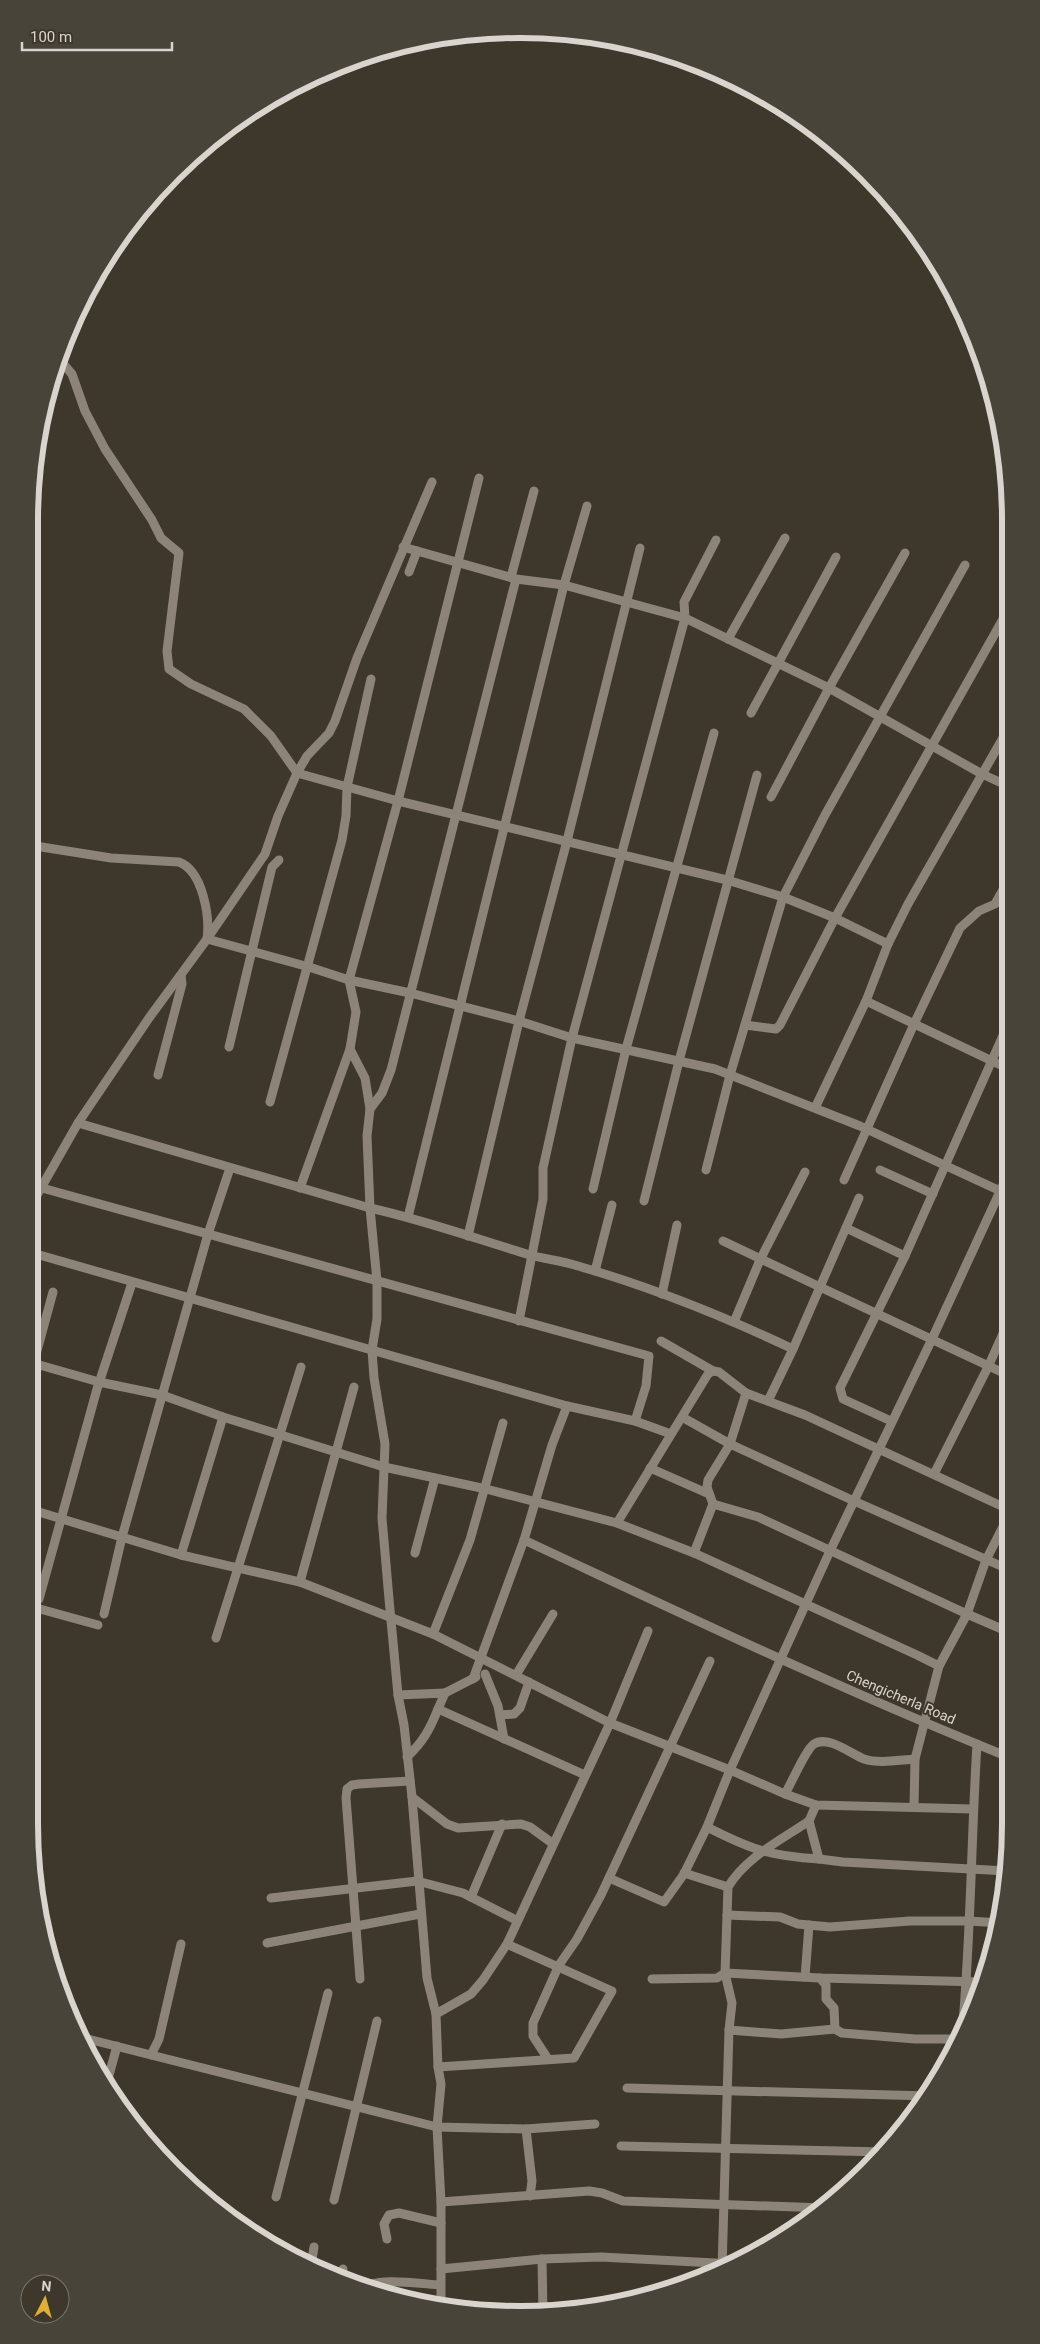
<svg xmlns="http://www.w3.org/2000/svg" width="1040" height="2344" font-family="Roboto,sans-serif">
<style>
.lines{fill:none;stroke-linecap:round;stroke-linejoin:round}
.minor{stroke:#8c8478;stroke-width:9}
.labels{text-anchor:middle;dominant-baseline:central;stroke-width:4;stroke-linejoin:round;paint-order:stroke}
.street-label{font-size:14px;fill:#d9d4ce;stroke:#3d372c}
.rim{fill:none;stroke:#d9d4ce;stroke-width:6}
</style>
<rect width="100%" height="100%" fill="#3d372c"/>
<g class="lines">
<!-- minor -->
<g class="minor">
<path d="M 58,358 L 72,374 L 85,411 L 105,449 L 152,520 L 161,538 L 179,553 L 167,651 L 169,669 L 191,684 L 244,709 L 271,736 L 297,773 L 398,801 L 727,880 L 783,897 L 835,918 L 888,944 L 866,1001 L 1009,1069"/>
<path d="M 716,540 L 684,602 L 685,618 L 829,688 L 982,774 L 1008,786"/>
<path d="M 403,547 L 516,579 L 564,585 L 685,618 L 572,1038 L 543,1168 L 543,1199 L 519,1321"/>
<path d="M 409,572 L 417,551"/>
<path d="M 511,577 L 534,491"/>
<path d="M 728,639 L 785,538"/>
<path d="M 751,713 L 836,557"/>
<path d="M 771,797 L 829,688 L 905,553"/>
<path d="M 29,845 L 111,858 L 179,862 C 203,871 210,917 207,939 L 309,967 L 349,980 L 410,993 L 519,1021 L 572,1038 L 715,1069 L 860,1126 L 1009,1195"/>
<path d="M 888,944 L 908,904 L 1008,729"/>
<path d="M 745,1025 L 776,1029 L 780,1025 L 835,918 L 1007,612"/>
<path d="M 229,1047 L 272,867 L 279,860"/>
<path d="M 158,1075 L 182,984 L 181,975"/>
<path d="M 270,1102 L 342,840 L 346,816 L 347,787 L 371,679"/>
<path d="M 815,1108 L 866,1001"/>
<path d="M 370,1109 L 382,1093 L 391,1070 L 516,579"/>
<path d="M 78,1123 L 370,1208 C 424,1220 477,1239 530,1255 C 545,1259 562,1261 578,1266 C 651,1287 723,1316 793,1349 L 820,1287 L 1010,1376"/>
<path d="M 706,1170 L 730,1075 L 783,897 L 825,815 L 965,565"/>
<path d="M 880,1170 L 933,1194"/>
<path d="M 844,1180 L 914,1024 L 960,928 L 979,911 L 995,904 L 1008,881"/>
<path d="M 42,1188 L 649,1356 L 646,1386 L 635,1421"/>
<path d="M 300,1188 L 350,1049"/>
<path d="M 593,1189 L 626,1049 L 714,733"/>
<path d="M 644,1201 L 679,1061 L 757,775"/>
<path d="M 29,1209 L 78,1123 L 149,1018 L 207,939 L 265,854 L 278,816 L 297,773 L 307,756 L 329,733 L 335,721 L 357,658 L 432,482"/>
<path d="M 408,1217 L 564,585 L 587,506"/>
<path d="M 846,1228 L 905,1256"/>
<path d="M 468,1236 L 519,1021 L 567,841 L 640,548"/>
<path d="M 723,1241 L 820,1287 L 859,1198"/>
<path d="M 29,1252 L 567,1406 L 635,1421 L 671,1434"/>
<path d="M 595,1271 L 612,1205"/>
<path d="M 662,1294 L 677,1225"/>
<path d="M 734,1322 L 760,1260 L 805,1172"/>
<path d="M 661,1341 L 713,1371"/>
<path d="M 29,1362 L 99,1382 L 162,1395 L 223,1417 L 384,1467 L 486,1489 L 617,1523 L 694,1553 L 917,1655 L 939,1666 L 915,1759 L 914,1807"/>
<path d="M 29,1380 L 53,1292"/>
<path d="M 768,1401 L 793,1349"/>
<path d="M 682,1417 L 730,1444 L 746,1393"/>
<path d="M 891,1421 L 843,1399 L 840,1388 L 905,1256 L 1009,1022"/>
<path d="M 503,1423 L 470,1540 L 433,1634 L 610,1723 L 730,1770 L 785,1794 L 816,1805 L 973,1809"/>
<path d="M 1010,1465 L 1010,1470"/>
<path d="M 650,1468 L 709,1494"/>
<path d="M 934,1474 L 988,1367 L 1010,1318"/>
<path d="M 713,1504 L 707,1487 L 708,1480 L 730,1444 L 854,1501 L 1010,1570"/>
<path d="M 29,1509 L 181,1555 L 223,1417"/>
<path d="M 617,1523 L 708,1374 L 713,1371 L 719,1372 L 746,1393 L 805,1415 L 1010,1510"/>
<path d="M 524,1540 C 685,1615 846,1692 1011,1758"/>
<path d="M 415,1553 L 435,1478"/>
<path d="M 694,1553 L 713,1504 L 758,1517 L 967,1614 L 986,1560 L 1010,1513"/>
<path d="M 181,1555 L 300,1582 L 433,1634"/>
<path d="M 300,1582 L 354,1387"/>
<path d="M 39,1599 L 97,1389 L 132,1283"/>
<path d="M 29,1606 L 98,1625"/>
<path d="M 104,1614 L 122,1537 L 208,1234 L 230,1168"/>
<path d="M 216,1638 L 301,1367"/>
<path d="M 939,1666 L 967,1614 L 1011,1633"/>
<path d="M 485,1674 L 498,1706 L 504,1739"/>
<path d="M 516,1675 L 553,1614"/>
<path d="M 473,1679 L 524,1540 L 552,1445 L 567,1406"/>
<path d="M 445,1693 L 476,1677"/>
<path d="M 398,1695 L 445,1693 L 438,1709 L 585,1775"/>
<path d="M 500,1715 L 514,1714 L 520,1708 L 529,1682"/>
<path d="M 407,1757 C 423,1742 430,1729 438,1709"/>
<path d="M 785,1794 C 791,1784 806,1749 814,1744 C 828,1735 851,1754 864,1759 C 879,1764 899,1760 915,1759"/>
<path d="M 412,1797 L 447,1824 L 458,1828 L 521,1824 L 530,1827 L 552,1843"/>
<path d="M 707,1827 C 750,1849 769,1856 819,1859 L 809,1821 L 816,1805"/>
<path d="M 819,1859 L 843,1862 L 1007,1871"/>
<path d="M 684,1873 L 728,1887"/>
<path d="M 609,1878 L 664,1902 L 684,1874 L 707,1827 L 730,1770 L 830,1551 L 932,1339 L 1009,1172"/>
<path d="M 471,1897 L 502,1824"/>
<path d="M 271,1898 L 417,1881 L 463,1893 L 516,1920"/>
<path d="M 727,1915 L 780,1917 L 798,1924 L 830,1927 L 910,1921 L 969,1921 L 1001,1923"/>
<path d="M 267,1943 L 420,1914"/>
<path d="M 805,1977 L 809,1925"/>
<path d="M 820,1978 L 826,1985 L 826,1999 L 834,2008 L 835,2029 L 842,2033 L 915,2039 L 959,2039"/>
<path d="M 360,1979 L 346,1798 L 347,1789 L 352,1785 L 359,1784 L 410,1781"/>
<path d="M 652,1979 L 717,1978 L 725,1973 L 820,1978 L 983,1982"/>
<path d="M 436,2014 L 427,1978 L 412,1797 L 404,1725 L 398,1695 L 389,1599 L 382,1518 L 385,1444 L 374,1378 L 372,1350 L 377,1319 L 377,1281 L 370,1208 L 367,1136 L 370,1109 L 365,1078 L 350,1049 L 356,1012 L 349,980 L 398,801 L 479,478"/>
<path d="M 729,2030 L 781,2034 L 835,2029"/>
<path d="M 962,2034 C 971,1938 971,1841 977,1744"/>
<path d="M 80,2037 L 151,2055 L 159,2039 L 181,1944"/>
<path d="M 151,2055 L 437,2127 L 526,2129 L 595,2124"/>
<path d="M 548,2059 L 533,2036 L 533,2023 L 559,1965 L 577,1939 L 601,1895 L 710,1661"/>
<path d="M 438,2067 L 574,2058 L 612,1991 L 507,1944"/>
<path d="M 106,2086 L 117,2046"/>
<path d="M 627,2088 L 929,2096"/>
<path d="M 526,2129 L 532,2181 L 530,2196"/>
<path d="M 621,2146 L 885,2152"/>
<path d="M 276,2197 L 328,1993"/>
<path d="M 334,2200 L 377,2021"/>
<path d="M 441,2202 L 589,2191 L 602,2193 L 623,2201 L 825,2208"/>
<path d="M 387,2239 L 384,2224 L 389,2215 L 399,2213 L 441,2223"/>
<path d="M 542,2259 L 543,2314"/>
<path d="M 311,2266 L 314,2247"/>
<path d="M 441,2269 L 542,2259 L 601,2257 L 734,2264"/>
<path d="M 722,2269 L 729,2030 L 732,2003 L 725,1973 L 728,1887 C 746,1857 781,1840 809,1821"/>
<path d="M 341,2279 L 343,2269"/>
<path d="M 362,2289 C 374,2276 422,2284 440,2285"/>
<path d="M 441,2308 L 441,2202 L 437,2127 L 441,2084 L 438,2067 L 436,2014 L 471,1994 L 483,1980 L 507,1944 L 610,1723 L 648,1631"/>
</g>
</g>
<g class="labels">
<!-- street labels -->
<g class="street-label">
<text transform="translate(901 1697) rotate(23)">Chengicherla Road</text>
</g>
</g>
<!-- crop -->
<path d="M0 0H1040V2344H0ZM520 38H520A482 482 0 0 1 1002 520V1824A482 482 0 0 1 520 2306H520A482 482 0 0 1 38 1824V520A482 482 0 0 1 520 38Z" fill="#494439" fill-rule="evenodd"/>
<path class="rim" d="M520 38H520A482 482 0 0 1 1002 520V1824A482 482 0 0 1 520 2306H520A482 482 0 0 1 38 1824V520A482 482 0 0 1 520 38Z"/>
<!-- north arrow -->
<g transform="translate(45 2299) rotate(6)"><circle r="24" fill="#3d372c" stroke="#7b766d"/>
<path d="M0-4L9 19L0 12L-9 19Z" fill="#dfb034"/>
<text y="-8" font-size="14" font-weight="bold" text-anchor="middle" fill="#d9d4ce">N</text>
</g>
<!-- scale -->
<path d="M22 42v8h150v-8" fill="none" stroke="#d9d4ce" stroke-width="2.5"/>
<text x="30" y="42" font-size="15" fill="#d9d4ce" stroke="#3d372c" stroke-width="4" paint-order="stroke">100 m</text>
</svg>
